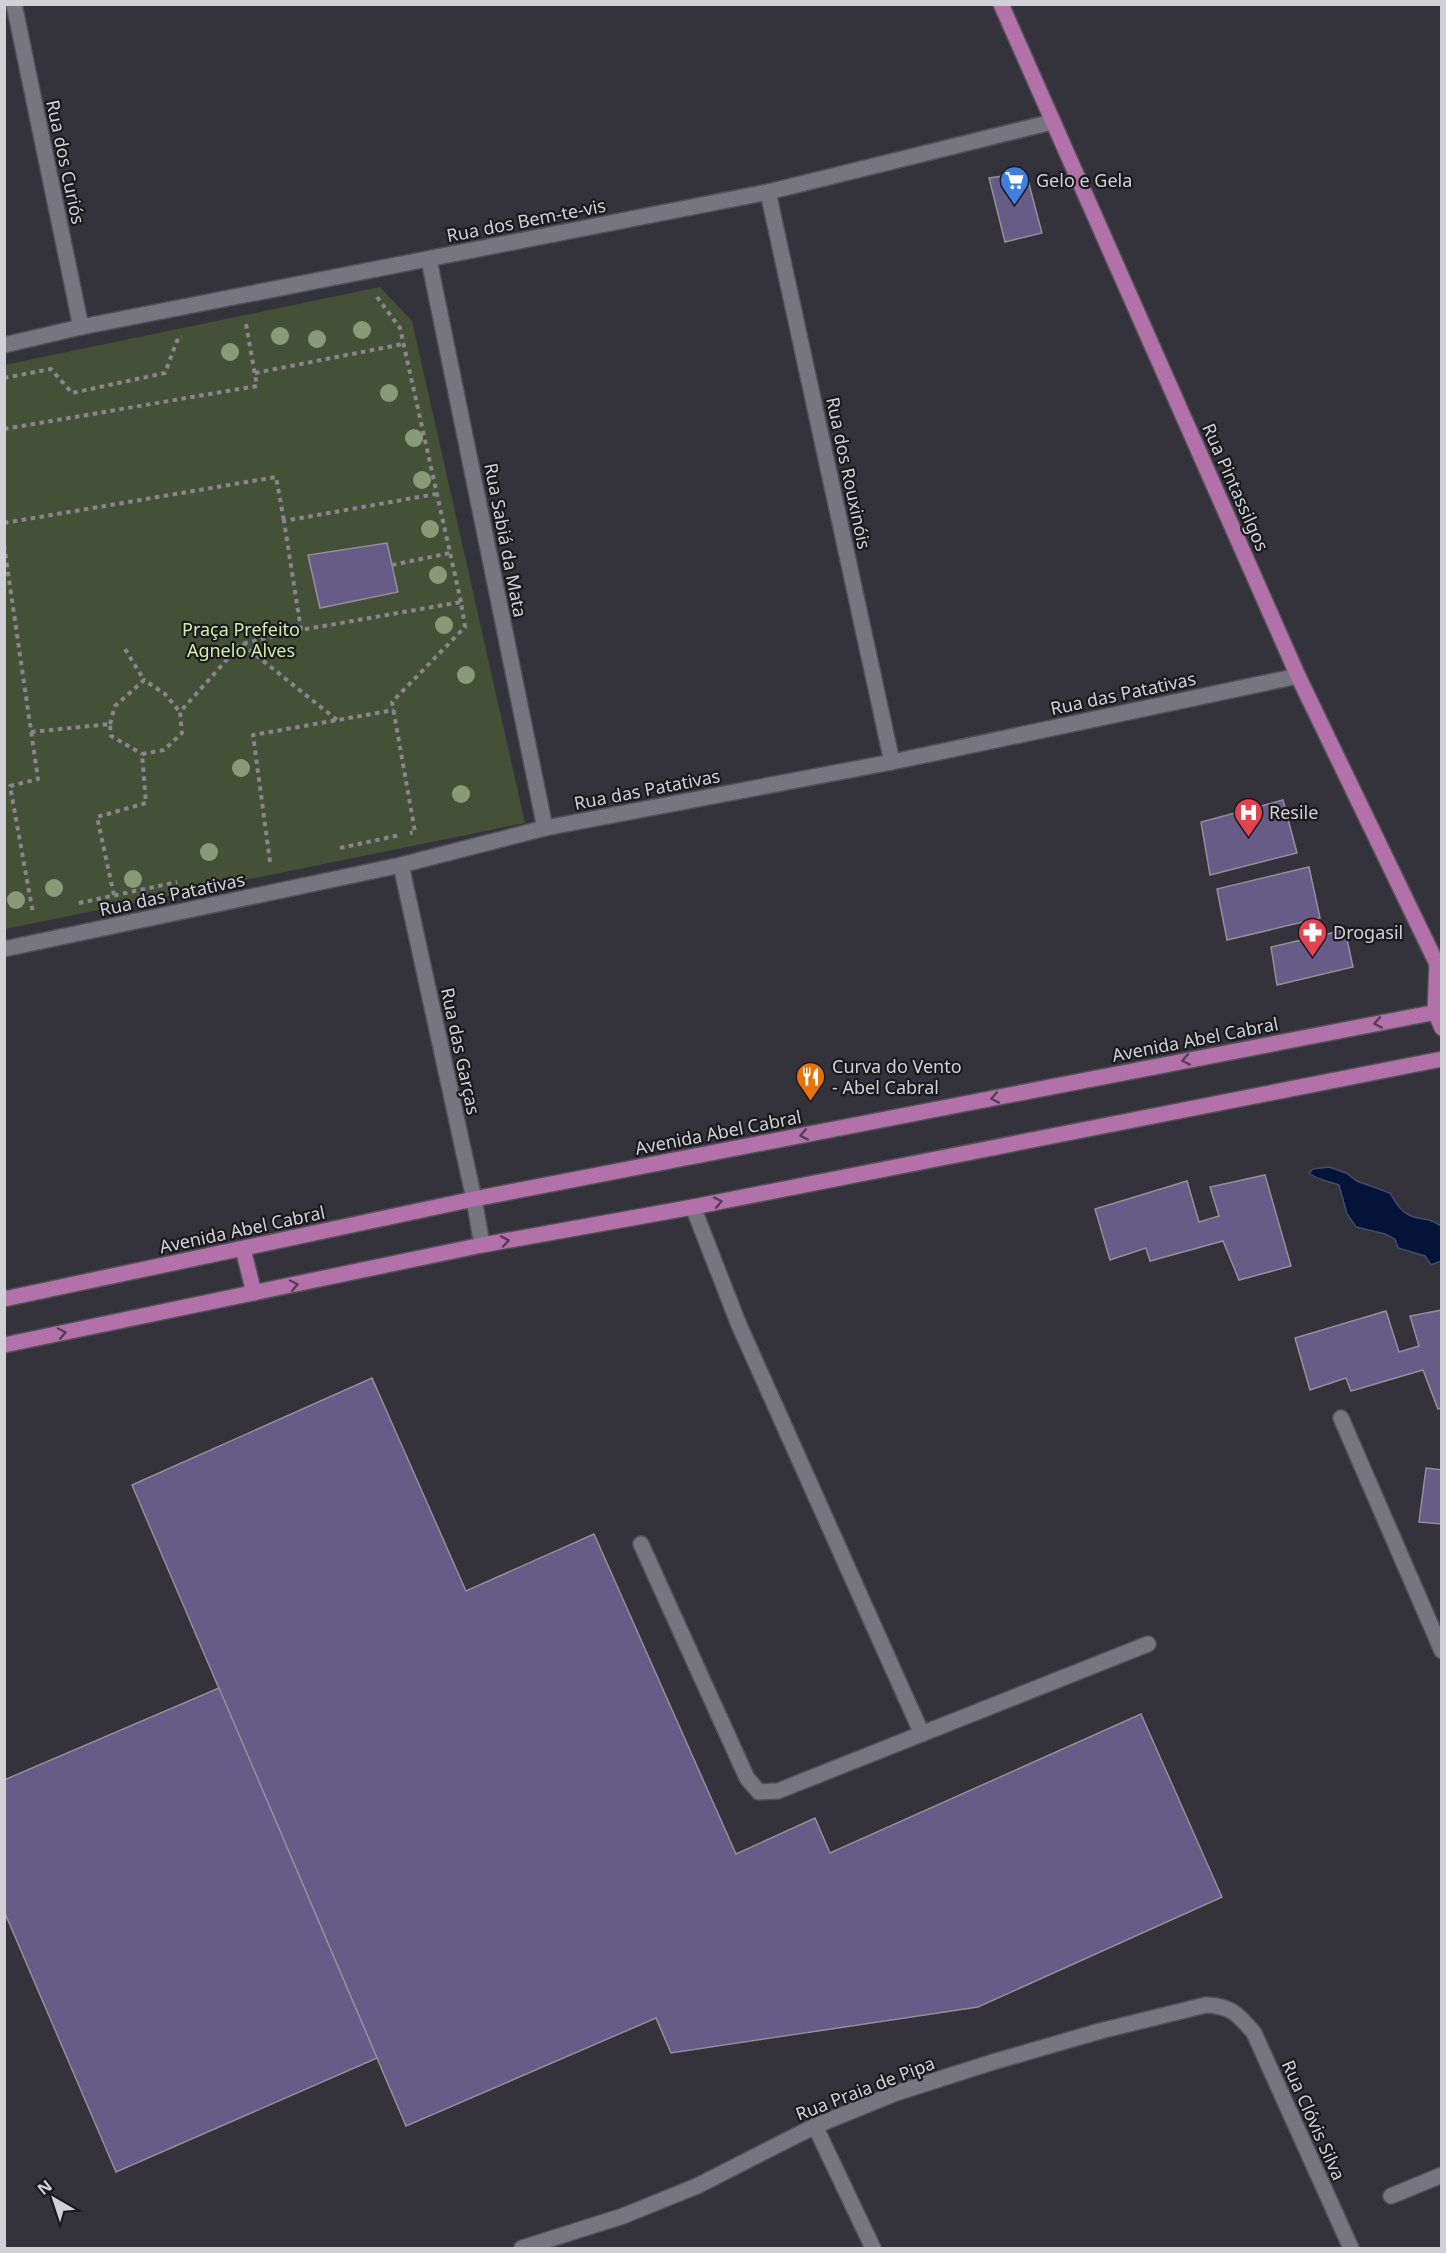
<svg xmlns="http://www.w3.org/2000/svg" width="1446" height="2253" font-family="'Noto Sans',sans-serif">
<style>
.green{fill:#455137}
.water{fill:#041438;stroke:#424c67;stroke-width:1.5}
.building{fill:#675b88;stroke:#918f9a;stroke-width:1.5}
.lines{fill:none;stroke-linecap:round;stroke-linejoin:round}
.minor-casing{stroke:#525158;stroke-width:18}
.major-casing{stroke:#525158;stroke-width:18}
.path{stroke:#87858d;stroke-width:4;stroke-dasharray:4.5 4.5;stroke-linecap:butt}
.minor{stroke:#77757f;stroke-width:15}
.major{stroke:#b271a9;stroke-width:15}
.tree{fill:#899a76}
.oneway{stroke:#573d56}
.labels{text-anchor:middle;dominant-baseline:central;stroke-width:4.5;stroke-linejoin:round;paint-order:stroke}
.street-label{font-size:18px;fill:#d1d0d6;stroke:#1b1a1f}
.poi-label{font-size:18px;fill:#d1d0d6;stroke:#1b1a1f;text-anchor:start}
.park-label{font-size:18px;fill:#cff0a6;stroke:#1b1a1f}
</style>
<rect width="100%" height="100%" fill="#34323b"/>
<!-- green -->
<path class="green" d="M 380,287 L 412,321 L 525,823 L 5,929 L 4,365 Z"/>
<!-- water -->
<path class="water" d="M 1329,1167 L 1346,1173 L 1357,1181 L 1390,1193 C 1395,1201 1400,1211 1409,1215 C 1420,1221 1428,1216 1441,1226 L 1441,1261 L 1431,1265 L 1425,1256 L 1398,1248 L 1395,1239 L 1385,1234 L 1356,1227 L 1347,1214 L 1339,1185 C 1329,1181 1317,1180 1309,1173 L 1313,1169 Z"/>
<!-- building -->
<g class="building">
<path d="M 1026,173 L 1042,233 L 1005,242 L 989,178 Z"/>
<path d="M 387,543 L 398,592 L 320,608 L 308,555 Z"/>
<path d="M 1283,800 L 1297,853 L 1210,875 L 1201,822 Z"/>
<path d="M 1309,867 L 1320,918 L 1227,940 L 1217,889 Z"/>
<path d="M 1345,930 L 1353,967 L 1277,985 L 1271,947 Z"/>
<path d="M 1265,1175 L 1291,1266 L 1239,1280 L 1223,1241 L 1150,1261 L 1146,1248 L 1110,1260 L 1095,1209 L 1187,1181 L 1199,1222 L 1219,1216 L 1210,1187 Z"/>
<path d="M 1442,1310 L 1442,1408 L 1438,1409 L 1423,1370 L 1351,1391 L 1346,1378 L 1310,1390 L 1295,1338 L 1386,1311 L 1399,1352 L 1419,1346 L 1410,1316 Z"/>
<path d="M 372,1378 L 466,1591 L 594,1534 L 736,1854 L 815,1818 L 830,1853 L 1141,1714 L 1222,1897 L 978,2007 L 671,2053 L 656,2018 L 406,2126 L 132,1485 Z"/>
<path d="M 1426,1468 L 1442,1470 L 1442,1524 L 1419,1522 Z"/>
<path d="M 219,1688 L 377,2058 L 116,2172 L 4,1911 L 4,1780 Z"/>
</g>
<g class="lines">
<defs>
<g id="minor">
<path d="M 14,4 L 81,327"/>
<path d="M 768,192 L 892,762"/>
<path d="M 429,260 L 545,828"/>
<path d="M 4,345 L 81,327 L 768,192 L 1052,122"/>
<path d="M 401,865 L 474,1199 L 482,1245"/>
<path d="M 4,949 L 401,865 L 545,828 L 892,762 L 1298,676"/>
<path d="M 693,1207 L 739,1325 L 922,1734"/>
<path d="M 1341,1418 L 1442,1651"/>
<path d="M 641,1544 L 747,1778 L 759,1792 L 778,1791 L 1148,1644"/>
<path d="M 815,2126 L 873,2248"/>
<path d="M 1391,2196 L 1442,2175"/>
<path d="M 522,2248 L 623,2216 L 697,2186 L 815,2126 L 896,2093 L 993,2062 L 1100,2031 L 1206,2005 C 1231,2006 1238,2014 1254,2033 L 1351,2248"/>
</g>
<g id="major">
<path d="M 1001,4 L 1298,676 L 1437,964 L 1442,968"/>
<path d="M 1437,964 L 1435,1012 L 1442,1028"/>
<path d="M 243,1249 L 254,1293"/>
<path d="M 4,1299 L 474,1199 L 1442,1011"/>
<path d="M 4,1345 L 482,1245 L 693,1207 L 1442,1059"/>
</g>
</defs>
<!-- minor casing -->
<use href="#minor" class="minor-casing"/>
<!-- major casing -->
<use href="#major" class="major-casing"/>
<!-- path -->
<g class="path">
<path d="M 377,297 L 400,328 L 461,602"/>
<path d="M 255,373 L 403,344"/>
<path d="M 4,378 L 51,369 L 72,393 L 165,373 L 178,338 L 182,337"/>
<path d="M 4,429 L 257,386 L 246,324"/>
<path d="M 4,523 L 276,477 L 284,521"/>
<path d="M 4,545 L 38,779 L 10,786 L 33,913"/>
<path d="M 392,565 L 450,553"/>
<path d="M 301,630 L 284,521 L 436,494"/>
<path d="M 242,644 L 337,720"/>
<path d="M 125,649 L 144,680"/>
<path d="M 110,724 L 115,706 L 144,680 L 165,694 L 180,712"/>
<path d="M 31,732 L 110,724 L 111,736 L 142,754"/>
<path d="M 340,848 L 400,835"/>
<path d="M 270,862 L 253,735 L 394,710"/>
<path d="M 114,895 L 97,817 L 146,803 L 142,754 L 164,750 L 182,733 L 180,712 L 241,644 L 301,630 L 461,602 L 465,627 L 392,702 L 415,832 L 410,833"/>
<path d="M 79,903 L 177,882"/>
</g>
<!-- minor -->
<use href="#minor" class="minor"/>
<!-- major -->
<use href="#major" class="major"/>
</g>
<!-- trees -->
<g class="tree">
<circle cx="362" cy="330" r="9"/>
<circle cx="280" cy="336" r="9"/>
<circle cx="317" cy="339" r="9"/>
<circle cx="230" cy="352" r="9"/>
<circle cx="389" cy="393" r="9"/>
<circle cx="414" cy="438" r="9"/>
<circle cx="422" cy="480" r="9"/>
<circle cx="430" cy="529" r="9"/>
<circle cx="438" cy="575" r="9"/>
<circle cx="444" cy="625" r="9"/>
<circle cx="466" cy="675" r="9"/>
<circle cx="241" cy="768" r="9"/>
<circle cx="461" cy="794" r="9"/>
<circle cx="209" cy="852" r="9"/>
<circle cx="133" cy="879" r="9"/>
<circle cx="54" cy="888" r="9"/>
<circle cx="16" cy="900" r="9"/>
</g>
<!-- one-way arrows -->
<defs><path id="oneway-chevron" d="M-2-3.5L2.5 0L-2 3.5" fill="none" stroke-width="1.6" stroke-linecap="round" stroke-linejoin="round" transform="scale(1.5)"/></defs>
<g class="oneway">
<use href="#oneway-chevron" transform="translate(1378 1023) rotate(169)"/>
<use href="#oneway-chevron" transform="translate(1186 1060) rotate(169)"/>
<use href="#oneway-chevron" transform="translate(995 1098) rotate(169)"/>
<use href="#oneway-chevron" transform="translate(804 1135) rotate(169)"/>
<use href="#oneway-chevron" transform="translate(718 1202) rotate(-11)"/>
<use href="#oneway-chevron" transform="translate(505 1241) rotate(-10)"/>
<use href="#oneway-chevron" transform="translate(294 1285) rotate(-12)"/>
<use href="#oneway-chevron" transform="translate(62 1333) rotate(-12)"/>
</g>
<!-- icons -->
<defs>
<symbol id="supermarket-pin" viewBox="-11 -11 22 30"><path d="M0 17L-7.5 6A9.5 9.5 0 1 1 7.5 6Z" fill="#3f7fe0" stroke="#1b1a1f"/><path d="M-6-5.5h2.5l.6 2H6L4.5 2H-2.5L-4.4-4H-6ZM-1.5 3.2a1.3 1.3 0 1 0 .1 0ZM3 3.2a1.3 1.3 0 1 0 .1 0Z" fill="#fff"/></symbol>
<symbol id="hospital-pin" viewBox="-11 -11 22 30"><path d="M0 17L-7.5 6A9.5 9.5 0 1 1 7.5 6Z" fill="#e0444e" stroke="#1b1a1f"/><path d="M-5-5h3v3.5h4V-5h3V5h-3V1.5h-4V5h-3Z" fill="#fff"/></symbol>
<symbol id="pharmacy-pin" viewBox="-11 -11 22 30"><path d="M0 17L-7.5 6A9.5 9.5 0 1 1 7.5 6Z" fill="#e0444e" stroke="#1b1a1f"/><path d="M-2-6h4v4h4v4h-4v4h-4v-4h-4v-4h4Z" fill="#fff"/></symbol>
<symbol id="restaurant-pin" viewBox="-11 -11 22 30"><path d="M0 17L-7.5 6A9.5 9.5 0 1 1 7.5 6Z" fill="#e8710a" stroke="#1b1a1f"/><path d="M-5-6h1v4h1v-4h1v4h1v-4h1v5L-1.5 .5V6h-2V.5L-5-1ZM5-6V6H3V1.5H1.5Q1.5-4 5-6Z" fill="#fff"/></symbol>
</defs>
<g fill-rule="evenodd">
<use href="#supermarket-pin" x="998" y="164" width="33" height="45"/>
<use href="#hospital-pin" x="1232" y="796" width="33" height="45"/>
<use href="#pharmacy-pin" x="1296" y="916" width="33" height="45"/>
<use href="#restaurant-pin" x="794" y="1060" width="33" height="45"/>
</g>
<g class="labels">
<!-- street labels -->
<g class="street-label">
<text transform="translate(66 162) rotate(78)">Rua dos Curiós</text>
<text transform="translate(526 220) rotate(-11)">Rua dos Bem-te-vis</text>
<text transform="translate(849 473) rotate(78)">Rua dos Rouxinóis</text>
<text transform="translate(1236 487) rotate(66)">Rua Pintassilgos</text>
<text transform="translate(506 540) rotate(79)">Rua Sabiá da Mata</text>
<text transform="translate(1123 693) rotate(-12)">Rua das Patativas</text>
<text transform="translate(647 789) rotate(-11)">Rua das Patativas</text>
<text transform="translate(172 894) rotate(-12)">Rua das Patativas</text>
<text transform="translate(1195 1039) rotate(-11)">Avenida Abel Cabral</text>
<text transform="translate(461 1051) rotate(78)">Rua das Garças</text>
<text transform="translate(718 1132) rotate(-11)">Avenida Abel Cabral</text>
<text transform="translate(242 1229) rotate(-12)">Avenida Abel Cabral</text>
<text transform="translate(865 2088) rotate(-21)">Rua Praia de Pipa</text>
<text transform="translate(1314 2120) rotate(66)">Rua Clóvis Silva</text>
</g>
<!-- poi labels -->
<g class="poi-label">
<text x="1036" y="180">Gelo e Gela</text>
<text x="1269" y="812">Resile</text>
<text x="1333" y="932">Drogasil</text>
<text x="832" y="1066">Curva do Vento<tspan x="832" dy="21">- Abel Cabral</tspan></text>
</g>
<!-- park labels -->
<g class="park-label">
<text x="241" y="629">Praça Prefeito<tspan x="241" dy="21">Agnelo Alves</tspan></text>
</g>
</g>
<!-- border -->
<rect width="1446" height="2253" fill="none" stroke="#d1d0d6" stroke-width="12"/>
<!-- north arrow -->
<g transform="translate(54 2199) rotate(321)" stroke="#1b1a1f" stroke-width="4.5" paint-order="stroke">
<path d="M0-4.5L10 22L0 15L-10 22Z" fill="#d1d0d6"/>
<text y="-9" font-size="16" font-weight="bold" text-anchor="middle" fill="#d1d0d6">N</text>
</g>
</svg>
